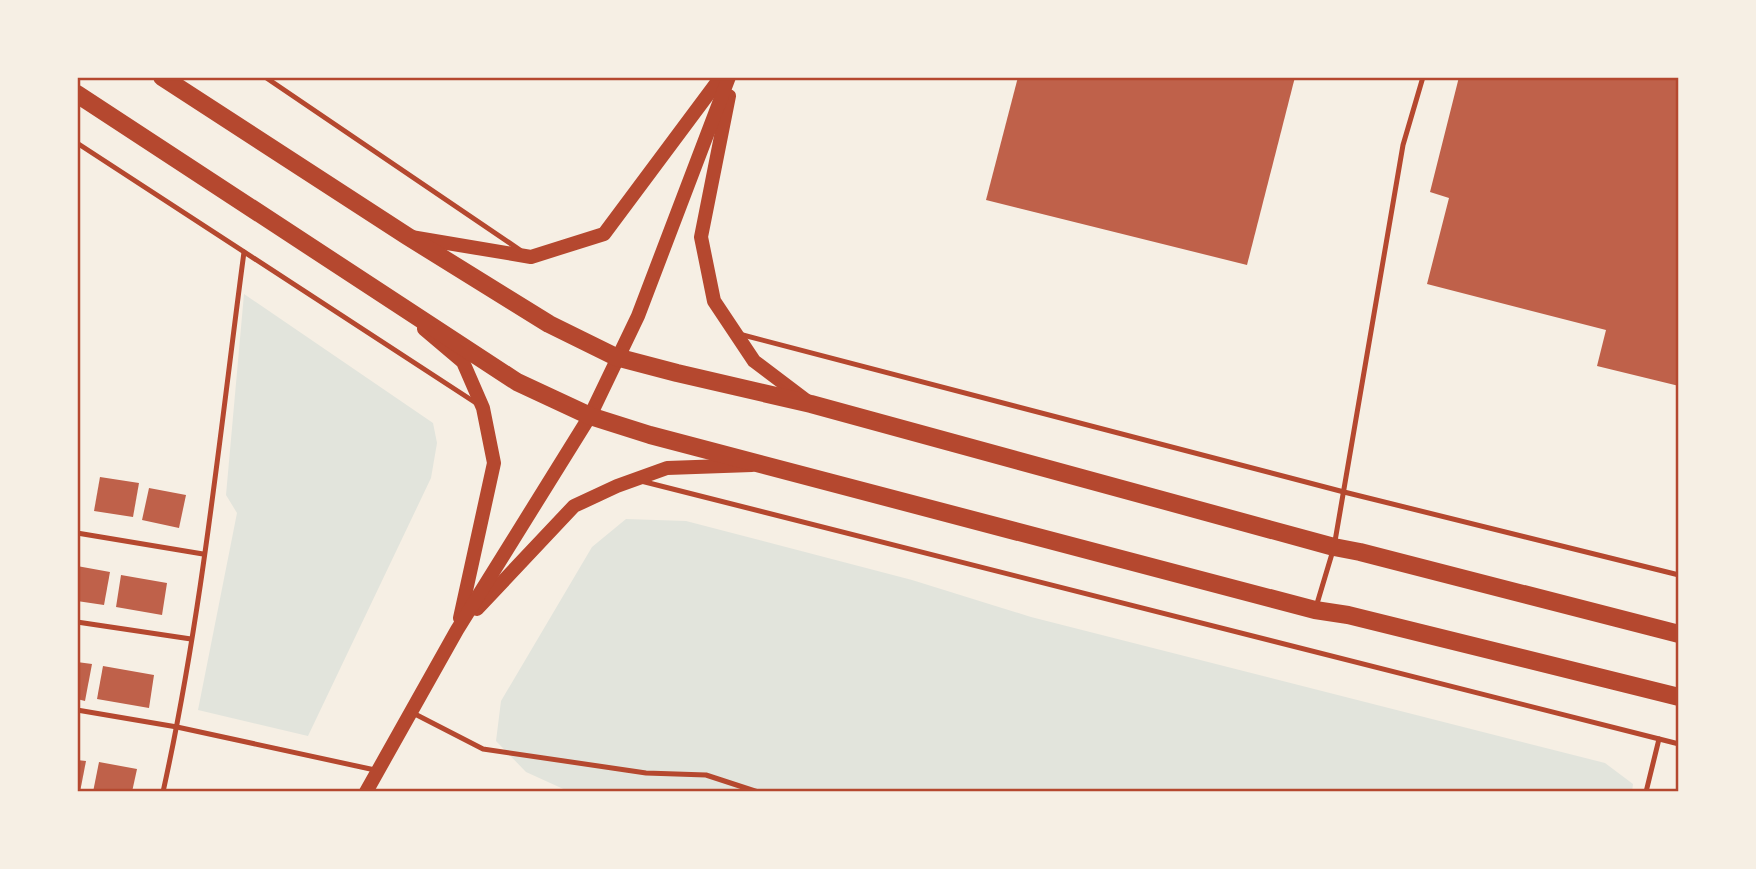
<svg xmlns="http://www.w3.org/2000/svg" width="1756" height="869" font-family="Jost,sans-serif">
<style>
.green{fill:#e2e4dc}
.building{fill:#bf614a}
.lines{fill:none;stroke-linecap:round;stroke-linejoin:round}
.service{stroke:#b5482f;stroke-width:5}
.secondary{stroke:#b5482f;stroke-width:14}
.primary{stroke:#b5482f;stroke-width:18}
.neatline{fill:none;stroke:#b5482f;stroke-width:2.5}
</style>
<rect width="100%" height="100%" fill="#f6efe4"/>
<!-- green -->
<g class="green">
<path d="M 244,294 L 433,423 L 437,443 L 431,478 L 308,736 L 198,710 L 237,513 L 226,495 Z"/>
<path d="M 626,519 L 686,521 L 912,580 L 1031,617 L 1605,763 L 1633,784 L 1632,792 L 570,792 L 526,772 L 496,741 L 501,701 L 592,547 Z"/>
</g>
<!-- building -->
<g class="building">
<path d="M 1018,77 L 1295,77 L 1247,265 L 986,200 Z"/>
<path d="M 1459,77 L 1679,77 L 1679,386 L 1597,366 L 1606,330 L 1427,284 L 1449,198 L 1430,192 Z"/>
<path d="M 100,477 L 139,483 L 133,517 L 94,511 Z"/>
<path d="M 149,488 L 186,495 L 179,528 L 142,520 Z"/>
<path d="M 77,566 L 110,572 L 104,605 L 77,601 Z"/>
<path d="M 121,575 L 167,583 L 162,615 L 116,607 Z"/>
<path d="M 77,662 L 92,664 L 85,701 L 77,699 Z"/>
<path d="M 103,666 L 154,675 L 149,708 L 97,699 Z"/>
<path d="M 77,760 L 86,761 L 80,792 L 77,791 Z"/>
<path d="M 99,762 L 137,769 L 132,792 L 93,792 Z"/>
</g>
<g class="lines">
<!-- service -->
<g class="service">
<path d="M 265,77 L 520,250"/>
<path d="M 77,143 L 476,403"/>
<path d="M 739,334 L 1344,492 L 1679,575"/>
<path d="M 641,481 L 1679,744"/>
<path d="M 77,533 L 203,554"/>
<path d="M 1316,607 L 1334,547 L 1403,145 L 1423,77"/>
<path d="M 77,622 L 191,639"/>
<path d="M 77,710 L 177,727 L 375,770"/>
<path d="M 411,712 L 483,749 L 646,773 L 706,775 L 758,792"/>
<path d="M 163,792 C 202,615 220,432 244,252"/>
<path d="M 1646,792 L 1659,739"/>
</g>
<!-- secondary -->
<g class="secondary">
<path d="M 729,96 L 701,237 L 714,301 L 754,361 L 807,401"/>
<path d="M 411,237 L 531,257 L 604,234 L 721,77"/>
<path d="M 424,329 L 463,362 L 483,408 L 494,463 L 460,618"/>
<path d="M 477,609 L 574,506 L 617,486 L 667,468 L 752,465"/>
<path d="M 366,792 L 457,630 L 590,416 L 638,316 L 729,77"/>
</g>
<!-- primary -->
<g class="primary">
<path d="M 162,77 L 407,236 L 549,324 L 616,357 L 677,373 L 811,404 L 1334,547 L 1360,552 L 1679,634"/>
<path d="M 77,94 L 517,382 L 590,416 L 650,435 L 1315,610 L 1348,615 L 1679,697"/>
</g>
</g>
<!-- border -->
<rect width="1756" height="869" fill="none" stroke="#f6efe4" stroke-width="158"/>
<rect x="79" y="79" width="1598" height="711" class="neatline"/>
</svg>
